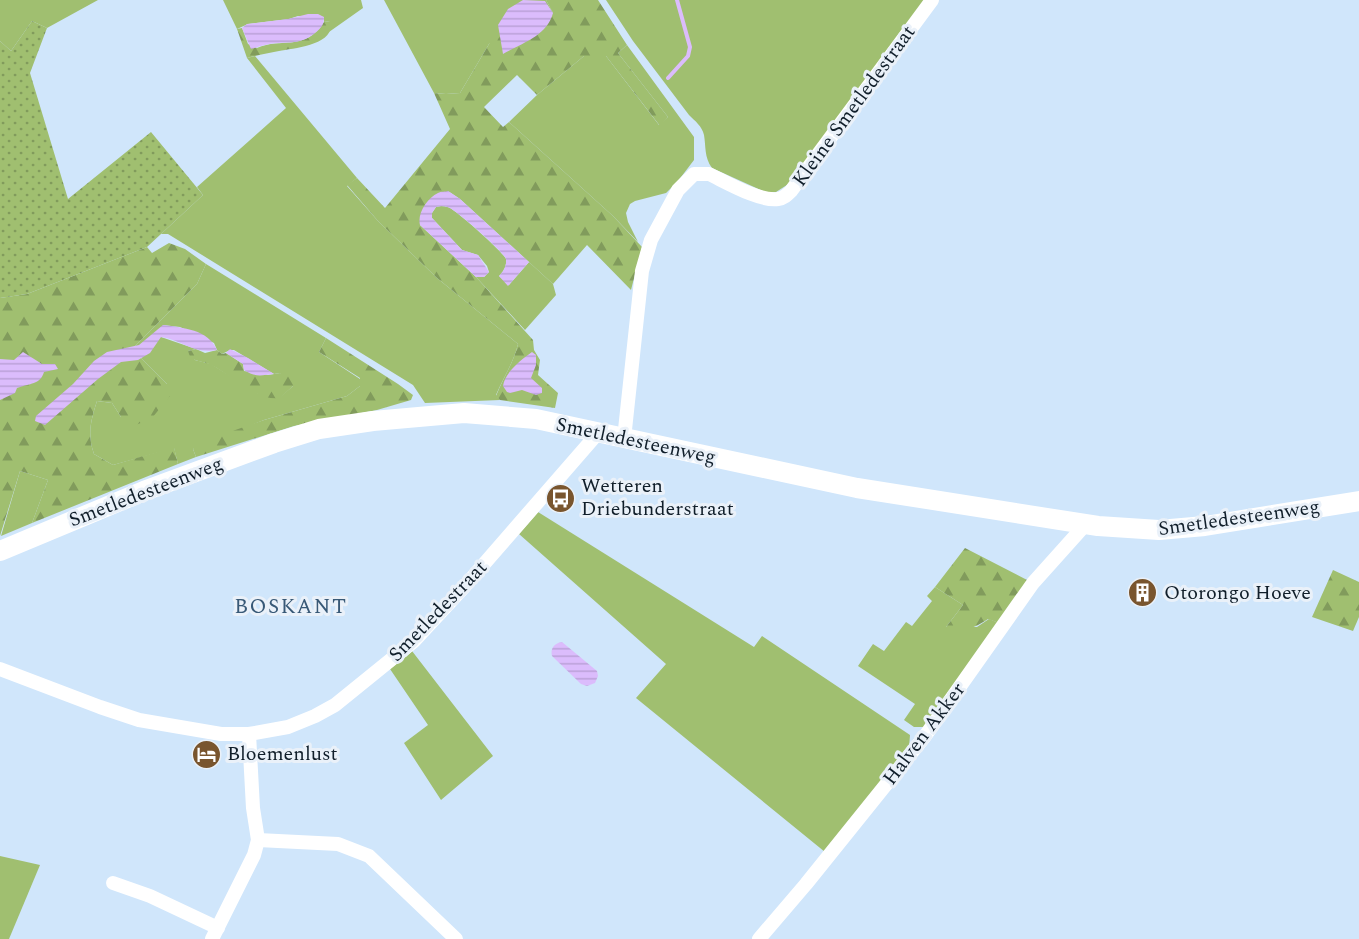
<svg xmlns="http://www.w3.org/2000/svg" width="1359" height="939" font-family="Spectral,serif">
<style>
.grass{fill:#a0bf70;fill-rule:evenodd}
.forest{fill:url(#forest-firs)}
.park{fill:url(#park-dots)}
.water{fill:url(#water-rules)}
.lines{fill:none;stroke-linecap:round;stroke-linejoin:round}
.stream{stroke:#dbbcfc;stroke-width:4}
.street{stroke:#fff;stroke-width:14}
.secondary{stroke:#fff;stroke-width:20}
.labels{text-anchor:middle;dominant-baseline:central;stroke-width:6;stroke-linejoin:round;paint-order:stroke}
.street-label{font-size:20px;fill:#101e2a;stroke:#eaf1f9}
.poi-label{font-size:20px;fill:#101e2a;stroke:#eaf1f9;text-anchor:start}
.neighbourhood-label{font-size:21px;letter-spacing:1.5px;fill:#385977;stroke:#eaf1f9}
</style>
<defs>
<pattern id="forest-firs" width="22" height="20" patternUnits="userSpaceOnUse" patternTransform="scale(1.5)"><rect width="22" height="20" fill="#a0bf70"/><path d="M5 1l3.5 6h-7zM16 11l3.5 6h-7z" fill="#819b5c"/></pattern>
<pattern id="park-dots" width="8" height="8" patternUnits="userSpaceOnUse" patternTransform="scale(1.5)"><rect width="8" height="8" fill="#a0bf70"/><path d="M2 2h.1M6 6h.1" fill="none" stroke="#819b5c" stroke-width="1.8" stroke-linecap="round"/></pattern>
<pattern id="water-rules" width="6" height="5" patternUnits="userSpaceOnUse" patternTransform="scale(1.5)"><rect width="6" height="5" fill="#dbbcfc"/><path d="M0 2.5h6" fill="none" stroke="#bba1d8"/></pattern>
</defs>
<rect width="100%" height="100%" fill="#d0e6fb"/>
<!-- grass -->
<g class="grass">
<path d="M 0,0 L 98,0 L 47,28 L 32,21 L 11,51 L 0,41 Z"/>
<path d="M 223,0 L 361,0 L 363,8 L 329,32 L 330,21 L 324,22 L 324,17 L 298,16 L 289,19 L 248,24 L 237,29 Z"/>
<path d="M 384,0 L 546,0 L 553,13 L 489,44 L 460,93 L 446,94 L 434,93 Z"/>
<path d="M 606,0 L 925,0 L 790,183 L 776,192 L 765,192 L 712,168 C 704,157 706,146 704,135 C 702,126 695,121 689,115 L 633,41 Z"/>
<path d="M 627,45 L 694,137 L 694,160 L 678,181 L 666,193 L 635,201 L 630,204 L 626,213 L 628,222 L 638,242 L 613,216 L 509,122 L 537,95 L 584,56 L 606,56 L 659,125 L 668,117 L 618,53 Z"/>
<path d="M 255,56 L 357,178 L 347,186 L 378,221 L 437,278 L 518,344 C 514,362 503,378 496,395 L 500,400 L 425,403 L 413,385 L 168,234 L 161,234 L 203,195 L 197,187 L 286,108 L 247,58 Z"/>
<path d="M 441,206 C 443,206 449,207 450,208 C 458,212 504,253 506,259 C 507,266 503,272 499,276 L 509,285 L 529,262 L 553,284 L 556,295 L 525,330 L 476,277 L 484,277 L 489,272 L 487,266 L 478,255 L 462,250 L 432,218 L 432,213 L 436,207 Z"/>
<path d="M 206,264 L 326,338 L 319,352 L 360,379 L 360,386 L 347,396 L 264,420 L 193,449 L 196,457 L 178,464 L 174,448 L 113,465 L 94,454 C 87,434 91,420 97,401 L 112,403 L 121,417 L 167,384 L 132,349 L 197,284 ZM 163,325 L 180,327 L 214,343 L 217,350 L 222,354 L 230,350 L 234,350 L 274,374 L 280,373 L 293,386 L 279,398 L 275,398 L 257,393 L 211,364 L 195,360 L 188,351 L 196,349 L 161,337 Z"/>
<path d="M 20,471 L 48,480 L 32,523 L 1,536 Z"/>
<path d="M 538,512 L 754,647 L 762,636 L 910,735 L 909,748 L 825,852 L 636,698 L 666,664 L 519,534 Z"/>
<path d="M 935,587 L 963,605 L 946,627 L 977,627 L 989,619 L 999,623 L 925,727 L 914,727 L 904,720 L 915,704 L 858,666 L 873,644 L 884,651 L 906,622 L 912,626 L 932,601 L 927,596 Z"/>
<path d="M 412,651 L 493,756 L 441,800 L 404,743 L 428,725 L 390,669 Z"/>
<path d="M 0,856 L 40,865 L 9,939 L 0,939 Z"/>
</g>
<!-- forest -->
<g class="forest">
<path d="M 546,0 L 598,0 L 627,45 L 618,53 L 668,117 L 660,126 L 606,56 L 584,56 L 537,95 L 517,75 L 484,107 L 503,127 L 509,122 L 613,216 L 642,247 L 631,290 L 587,245 L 553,284 L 460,199 L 448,191 L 420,225 L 476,277 L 533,340 L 534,350 L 540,360 L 538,375 L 558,393 L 555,408 L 500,400 L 496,396 C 503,378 514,362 518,344 L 437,278 L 378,221 L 347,185 L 357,178 L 385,208 L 450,129 L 434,93 L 446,94 L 460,93 L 489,44 L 496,37 L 509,38 L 553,13 Z"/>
<path d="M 330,21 C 337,45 294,48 279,51 C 268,53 258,55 247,58 L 237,29 L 242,28 L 248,44 L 257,48 C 282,37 305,52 324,22 Z"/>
<path d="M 169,243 L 185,249 L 206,264 L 197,284 L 132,349 L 167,384 L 170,396 L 152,418 L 136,425 L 121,417 L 112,403 L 97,401 C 91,420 87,434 94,454 L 113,465 L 174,447 L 178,464 L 32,523 L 48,480 L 20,471 L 0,536 L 0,298 L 27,294 L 147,247 L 152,253 Z"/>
<path d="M 326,338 L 398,384 L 413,395 L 411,400 L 377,410 L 294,426 L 196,457 L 193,449 L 201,442 L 264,420 L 347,396 L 360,386 L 360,378 L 319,352 Z"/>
<path d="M 196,349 L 205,353 L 217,350 L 222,354 L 226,353 L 243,364 L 244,371 L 268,375 L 280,373 L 299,379 L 299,385 L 293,386 L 280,398 C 255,401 232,375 211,365 C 206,362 199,362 193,359 C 189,356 190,356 188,351 Z"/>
<path d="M 965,548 L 1029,581 L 999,623 L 988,619 C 975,628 961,634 946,627 L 963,605 L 935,587 Z"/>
<path d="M 1333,570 L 1359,582 L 1359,617 L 1353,631 L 1312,617 Z"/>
</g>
<!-- park -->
<path class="park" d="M 32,21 L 47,28 L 30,73 L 68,199 L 151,132 L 203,195 L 147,247 L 27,294 L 0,298 L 0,41 L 11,51 Z"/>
<!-- water -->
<g class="water">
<path d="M 523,0 L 545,1 L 553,13 C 547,36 522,43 503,54 L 498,25 L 508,9 Z"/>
<path d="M 308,14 L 318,14 L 324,17 C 324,25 321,28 315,33 C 298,47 284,40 265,45 C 259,46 256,48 251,49 L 242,28 L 247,24 L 288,19 Z"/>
<path d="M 448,191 L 460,199 L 529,262 L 508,286 L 499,276 C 503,272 507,266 506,259 C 505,253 458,212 450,208 C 446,206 440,206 436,207 L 432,213 L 432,218 L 462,250 L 478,255 L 489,272 L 484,277 L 476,277 L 420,225 C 417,214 427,198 438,193 C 441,191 445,192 448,191 Z"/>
<path d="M 163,325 C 183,328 208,329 217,350 C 195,355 182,340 161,337 L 150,353 L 138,360 L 121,362 L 98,379 L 45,425 L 35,421 L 36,416 L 73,384 L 94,361 L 107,352 L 139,345 Z"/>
<path d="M 230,349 L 248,358 L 274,374 C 262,375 256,378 244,370 L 243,364 L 226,353 Z"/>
<path d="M 23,352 L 42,364 L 55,364 L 58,369 L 44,372 C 40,385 30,383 17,388 L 15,393 L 0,400 L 0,359 L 14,360 Z"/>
<path d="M 532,352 L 536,355 L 536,365 L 531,378 L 542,388 L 542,393 L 536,395 L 522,390 L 510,393 L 507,392 L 503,386 C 505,372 521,360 532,352 Z"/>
<path d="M 562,642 L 597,671 L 598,676 L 595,683 L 587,686 L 581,684 L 552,656 C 550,649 554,643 562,642 Z"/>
</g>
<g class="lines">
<!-- stream -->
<path class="stream" d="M 668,78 L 688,56 L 690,47 L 677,0"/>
<!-- street -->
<g class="street">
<path d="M 624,439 L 642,271 L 651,240 L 678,190 L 694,174 L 709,174 C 726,182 760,202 778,199 C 784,198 787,195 791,191 L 932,0"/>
<path d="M 0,669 L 100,707 L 139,720 L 221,734 L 249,734 L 288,727 L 315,716 L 335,705 L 414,641 L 464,587 L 598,433"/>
<path d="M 258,840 L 338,844 L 369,856 L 456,939"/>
<path d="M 113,883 L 150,896 L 218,928"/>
<path d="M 212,939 L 254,855 L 258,840 L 253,808 L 249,734"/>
<path d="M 759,939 L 806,884 L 925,736 L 1033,583 L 1085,525"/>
</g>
<!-- secondary -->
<path class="secondary" d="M 0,551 L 144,491 L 274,443 L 319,429 L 373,421 L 464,413 L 536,419 L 857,488 L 1098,526 L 1159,530 L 1205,526 L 1359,501"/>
</g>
<!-- icons -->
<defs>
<symbol id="bus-disc" viewBox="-11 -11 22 22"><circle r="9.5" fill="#79552e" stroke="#eaf1f9"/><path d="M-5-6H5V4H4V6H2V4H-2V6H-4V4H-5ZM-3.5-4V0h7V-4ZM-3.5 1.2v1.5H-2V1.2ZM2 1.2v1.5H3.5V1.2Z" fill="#fff"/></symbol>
<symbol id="building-disc" viewBox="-11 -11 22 22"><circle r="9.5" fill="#79552e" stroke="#eaf1f9"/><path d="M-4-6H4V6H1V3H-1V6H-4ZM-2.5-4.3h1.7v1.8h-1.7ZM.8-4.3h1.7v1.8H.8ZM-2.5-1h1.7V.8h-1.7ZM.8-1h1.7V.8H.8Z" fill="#fff"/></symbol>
<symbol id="hotel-disc" viewBox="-11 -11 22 22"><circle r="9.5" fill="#79552e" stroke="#eaf1f9"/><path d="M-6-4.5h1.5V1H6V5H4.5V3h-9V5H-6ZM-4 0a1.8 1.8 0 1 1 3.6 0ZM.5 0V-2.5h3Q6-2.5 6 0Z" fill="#fff"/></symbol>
</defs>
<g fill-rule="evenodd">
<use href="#bus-disc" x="544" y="482" width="33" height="33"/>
<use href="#building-disc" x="1126" y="576" width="33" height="33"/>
<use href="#hotel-disc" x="190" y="738" width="33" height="33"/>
</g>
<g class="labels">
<!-- street labels -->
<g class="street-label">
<text transform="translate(854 106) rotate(-54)">Kleine Smetledestraat</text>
<text transform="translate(636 441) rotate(12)">Smetledesteenweg</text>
<text transform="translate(146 492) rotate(-21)">Smetledesteenweg</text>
<text transform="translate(1239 518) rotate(-8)">Smetledesteenweg</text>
<text transform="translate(438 611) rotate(-46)">Smetledestraat</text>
<text transform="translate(924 734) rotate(-53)">Halven Akker</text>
</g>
<!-- poi labels -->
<g class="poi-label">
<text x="581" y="486">Wetteren<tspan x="581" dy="23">Driebunderstraat</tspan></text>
<text x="1164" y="593">Otorongo Hoeve</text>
<text x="227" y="754">Bloemenlust</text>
</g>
<!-- neighbourhood labels -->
<g class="neighbourhood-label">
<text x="291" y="607">BOSKANT</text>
</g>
</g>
</svg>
